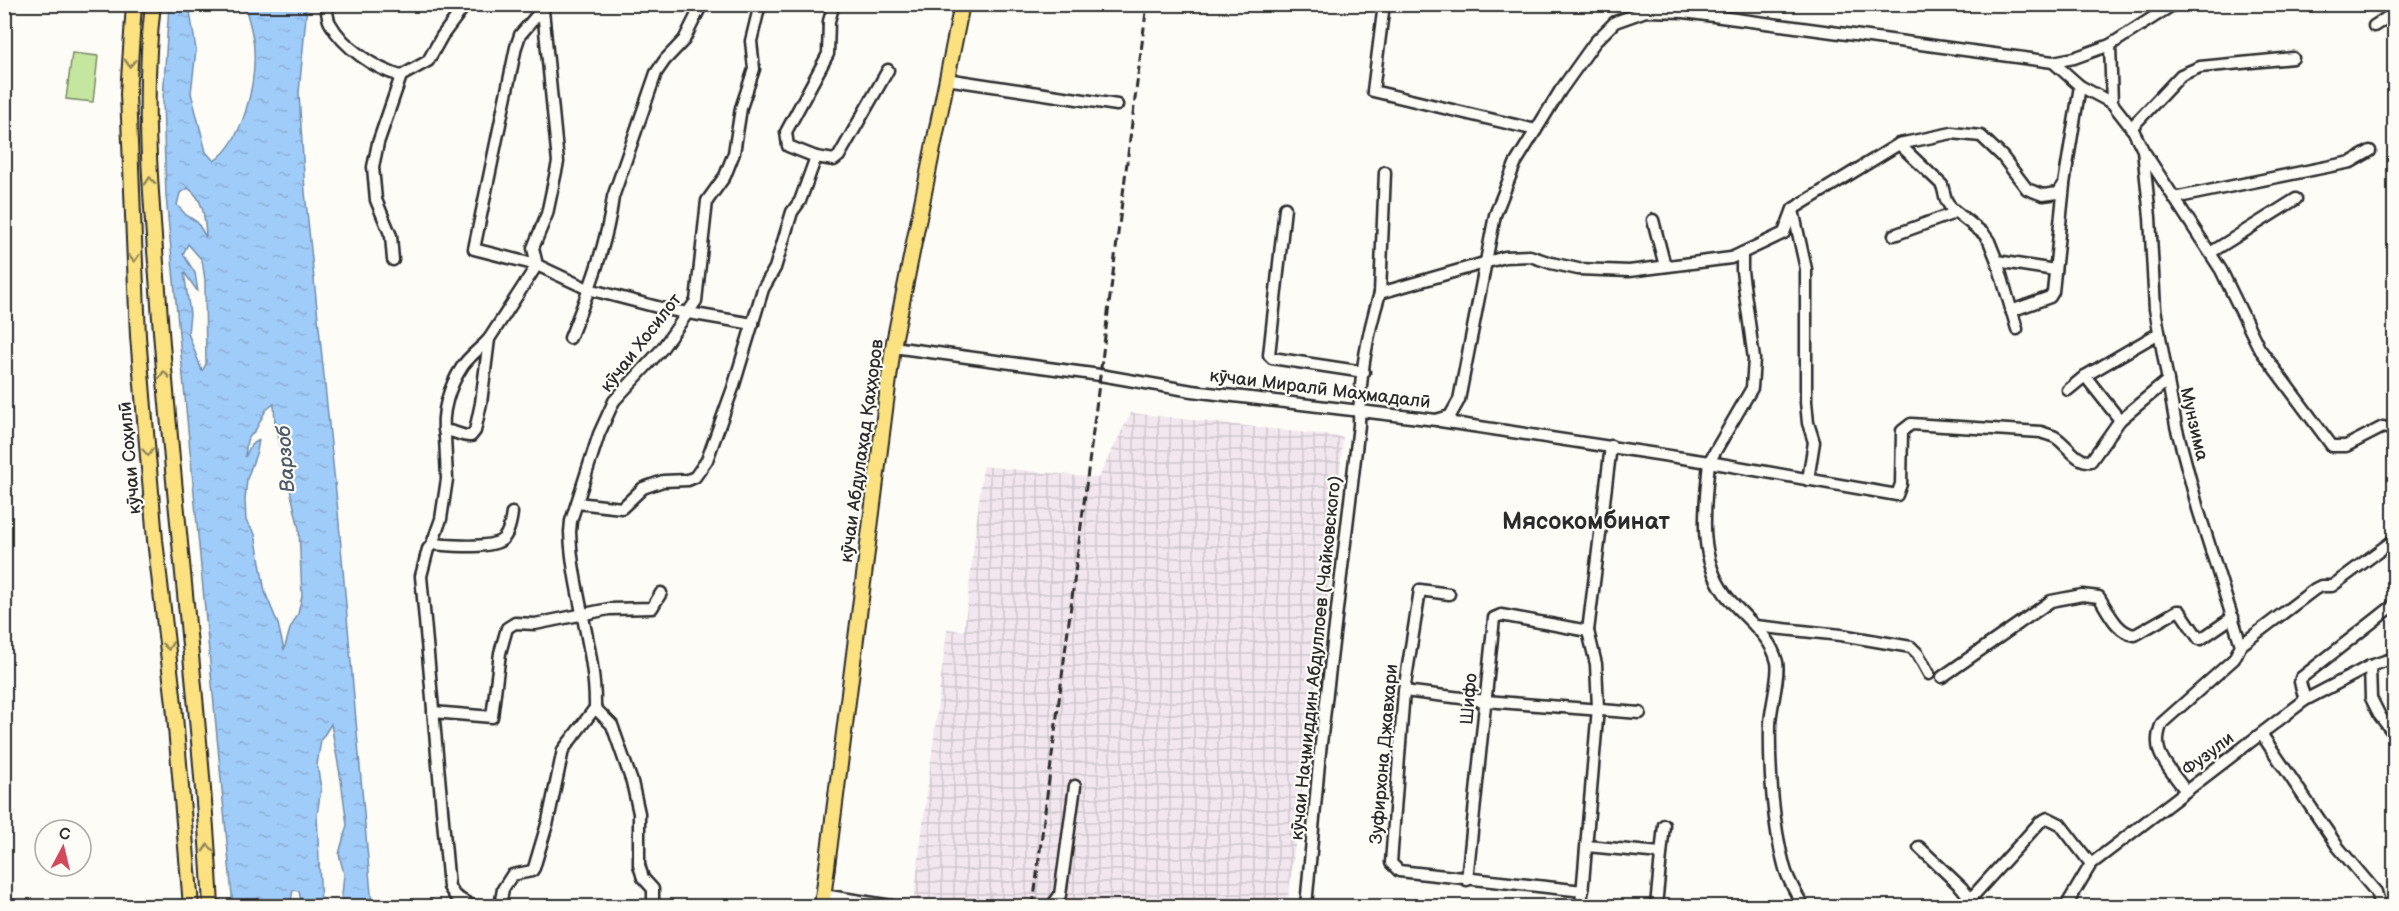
<svg xmlns="http://www.w3.org/2000/svg" width="2399" height="911" font-family="'Balsamiq Sans',sans-serif">
<style>
.industrial{fill:url(#industrial-grid)}
.park{fill:#c4e69f;stroke:#788865;stroke-width:1.5}
.water{fill:url(#water-ripples);stroke:#718ca7;stroke-width:1.5;fill-rule:evenodd}
.lines{fill:none;stroke-linecap:round;stroke-linejoin:round}
.minor-casing{stroke:#2b2b2b;stroke-width:15}
.major-casing{stroke:#2b2b2b;stroke-width:18}
.minor{stroke:#fdfcf7;stroke-width:10}
.major{stroke:#fbe180;stroke-width:14}
.rail{stroke:#2b2b2b;stroke-width:3;stroke-dasharray:9 4.5;stroke-linecap:butt}
.oneway{stroke:#938656}
.labels{text-anchor:middle;dominant-baseline:central;stroke-width:4.5;stroke-linejoin:round;paint-order:stroke}
.street-label{font-size:18px;fill:#2b2b2b;stroke:#fdfcf7}
.water-label{font-size:20px;font-style:italic;fill:#4e5b69;stroke:#fdfcf7}
.district-label{font-size:24px;font-weight:bold;fill:#2b2b2b;stroke:#fdfcf7}
</style>
<defs>
<pattern id="industrial-grid" width="8" height="8" patternUnits="userSpaceOnUse" patternTransform="scale(1.5)"><rect width="8" height="8" fill="#f3e7ef"/><path d="M0 4h8M4 0v8" fill="none" stroke="#d0c6cd"/></pattern>
<pattern id="water-ripples" width="26" height="14" patternUnits="userSpaceOnUse" patternTransform="scale(1.5)"><rect width="26" height="14" fill="#a0ccfa"/><path d="M2 4q2-2 4 0t4 0M15 11q2-2 4 0t4 0" fill="none" stroke="#8aafd6"/></pattern>
</defs>
<rect width="100%" height="100%" fill="#fdfcf7"/>
<filter id="ink" filterUnits="userSpaceOnUse"><feTurbulence type="fractalNoise" baseFrequency=".0167" numOctaves="2"/><feDisplacementMap in="SourceGraphic" scale="12" xChannelSelector="R" yChannelSelector="G"/><feConvolveMatrix kernelMatrix="1 2 1 2 8 2 1 2 1" color-interpolation-filters="sRGB"/></filter>
<g filter="url(#ink)">
<!-- industrial -->
<path class="industrial" d="M 1131,413 L 1343,437 L 1333,557 L 1287,906 L 913,906 L 947,629 L 964,631 L 983,466 L 1098,478 Z"/>
<!-- park -->
<path class="park" d="M 72,53 L 98,56 L 93,102 L 66,99 Z"/>
<!-- water -->
<path class="water" d="M 169,5 L 189,5 L 196,50 L 191,93 L 206,152 L 214,161 C 243,142 256,84 254,50 C 254,35 248,19 245,5 L 307,5 L 299,93 L 305,192 L 338,512 L 372,906 L 341,906 L 344,874 L 339,854 L 347,825 L 341,780 L 331,724 L 321,740 L 317,765 L 321,788 L 317,815 L 321,906 L 302,906 L 299,891 L 293,890 L 290,906 L 233,906 L 166,196 L 163,100 ZM 188,188 C 204,198 205,220 206,237 L 197,222 L 186,215 L 177,205 L 180,193 ZM 188,244 L 202,260 L 205,280 L 206,364 L 202,371 L 188,333 L 190,314 L 184,272 L 198,292 L 195,273 L 183,254 ZM 274,404 L 275,423 L 299,529 L 302,596 L 298,614 L 290,629 L 284,650 L 278,624 L 265,592 L 255,534 L 246,521 L 245,500 L 247,479 L 257,451 L 259,440 L 251,445 L 245,457 L 247,440 L 256,429 L 266,410 Z"/>
<g class="lines">
<defs>
<g id="minor">
<path d="M 326,4 C 327,10 327,18 330,23 C 343,47 375,69 401,76"/>
<path d="M 1384,4 L 1373,91 L 1536,130"/>
<path d="M 544,7 L 520,35 L 516,47 L 474,249 L 537,265 L 588,289 L 665,309 L 753,324"/>
<path d="M 2374,26 L 2394,13"/>
<path d="M 2110,45 L 2112,103"/>
<path d="M 2053,62 L 2080,86 L 2112,103 L 2133,130 L 2143,150 L 2150,217 L 2155,309 L 2176,426 L 2198,509 L 2241,645 L 2234,659 L 2162,723 C 2150,751 2166,764 2182,786"/>
<path d="M 946,79 L 1117,105"/>
<path d="M 2131,128 L 2181,75 L 2200,67 L 2293,58"/>
<path d="M 1899,144 L 1942,185 L 1946,200 L 1951,208 L 1984,234 L 1989,241 L 1997,261 L 2017,329"/>
<path d="M 2145,153 L 2221,270 L 2259,348 L 2332,446 L 2346,446 L 2383,427 L 2394,430"/>
<path d="M 816,157 L 788,146 L 786,132 L 828,54 L 829,21 L 834,4"/>
<path d="M 2174,198 L 2351,162 L 2370,151"/>
<path d="M 1285,208 L 1269,355 L 1272,358 L 1364,372"/>
<path d="M 1793,210 L 1806,269 L 1806,402 L 1808,423 L 1814,442 L 1808,480"/>
<path d="M 1653,220 L 1665,266"/>
<path d="M 1894,235 L 1949,215 L 1954,211"/>
<path d="M 2210,253 L 2296,199"/>
<path d="M 393,260 L 391,236 L 376,200 L 373,167 L 378,143 L 401,76 L 428,61 L 442,36 L 466,4"/>
<path d="M 1997,261 L 2055,270"/>
<path d="M 1380,293 L 1385,172"/>
<path d="M 2011,311 L 2050,297 L 2053,292 L 2064,185"/>
<path d="M 570,338 C 588,293 607,245 613,197 L 656,73 L 665,60 L 684,40 L 702,4"/>
<path d="M 893,347 L 1100,375 L 1192,391 L 1436,420 L 1450,416 L 1459,400 L 1495,215 L 1515,164 L 1560,91 L 1595,42 L 1615,22 L 1646,11 L 1684,12 L 2053,62 L 2074,58 L 2110,45 L 2174,4"/>
<path d="M 2085,376 L 2120,420"/>
<path d="M 2068,390 L 2085,376 L 2159,333"/>
<path d="M 1440,421 L 1709,462 L 1752,388 L 1754,359 L 1742,271 L 1742,253 L 1784,233 L 1793,209 L 1899,144 L 1952,133 L 1981,136 L 2002,156 L 2027,189 L 2043,195 L 2058,193 L 2064,184 L 2080,86"/>
<path d="M 445,436 C 440,414 450,385 462,367 C 468,357 481,348 489,339"/>
<path d="M 577,503 L 622,508 L 643,488 L 663,481 L 688,480 L 695,477 L 707,460 L 733,388 L 763,289 L 775,268 L 792,212 L 800,201 L 816,157 L 834,160 L 839,156 L 888,70"/>
<path d="M 432,544 C 447,545 491,550 503,539 C 509,533 511,521 512,513"/>
<path d="M 1449,594 L 1420,590 L 1404,691 L 1391,863 L 1399,871 L 1583,891"/>
<path d="M 1755,626 L 1841,635 L 1911,647 L 1918,654 L 1929,674"/>
<path d="M 2241,645 L 2315,589 L 2321,586 L 2332,586 L 2394,540"/>
<path d="M 2370,666 L 2371,698 L 2380,716 L 2394,734"/>
<path d="M 1942,677 L 2051,601 L 2082,595 L 2099,597 C 2108,611 2117,633 2135,635 L 2177,611 L 2180,611 L 2199,639 L 2201,639 L 2233,617"/>
<path d="M 1404,691 L 1486,701 L 1640,713"/>
<path d="M 2305,700 L 2300,682 L 2301,678 L 2394,605"/>
<path d="M 433,712 L 492,717 L 500,653 L 507,628 L 515,623 L 535,624 L 609,609 L 652,608 L 661,593"/>
<path d="M 2262,735 L 2338,847 L 2376,892 L 2380,906"/>
<path d="M 1587,846 L 1660,853"/>
<path d="M 1919,847 L 1962,888 L 1971,900"/>
<path d="M 1467,880 L 1494,618 L 1501,615 L 1588,631"/>
<path d="M 823,895 L 892,906"/>
<path d="M 472,906 L 455,896 L 449,887 L 421,576 L 428,549 L 432,544 L 441,519 L 447,479 L 445,436 L 447,431 C 456,431 462,437 471,436 L 475,431 L 481,403 L 489,339 L 537,265 L 533,248 L 547,214 L 558,162 L 543,10"/>
<path d="M 500,906 L 503,889 L 512,875 L 532,871 L 534,868 L 548,821 L 563,750 L 595,708"/>
<path d="M 653,906 L 653,889 L 643,878 L 639,865 L 639,813 L 632,782 L 612,725 L 595,708 C 596,650 572,591 570,532 L 571,521 L 599,434 L 614,401 L 661,350 L 696,301 L 707,201 L 725,176 L 734,153 L 741,108 L 754,69 L 751,41 L 760,4"/>
<path d="M 1052,906 L 1060,895 L 1075,786"/>
<path d="M 1306,906 L 1320,752 L 1359,425 C 1359,381 1367,335 1380,293 L 1505,257 L 1530,256 L 1551,263 L 1578,269 L 1629,271 L 1731,258 L 1742,253"/>
<path d="M 1581,906 L 1598,708 L 1596,664 L 1588,631 L 1611,446"/>
<path d="M 1656,906 L 1664,825"/>
<path d="M 1803,906 C 1796,893 1787,879 1784,865 C 1773,825 1769,768 1770,725 C 1770,709 1780,677 1777,662 C 1770,633 1742,617 1725,594 C 1697,555 1705,507 1709,462 L 1897,495 L 1901,484 L 1902,431 L 1911,424 L 2041,432 C 2045,434 2051,435 2055,437 C 2067,444 2076,463 2091,461 L 2120,420 L 2168,380"/>
<path d="M 1964,906 L 2040,822 L 2048,818 L 2060,824 L 2091,864"/>
<path d="M 2066,906 L 2091,864 L 2305,700 L 2370,666 L 2394,658"/>
</g>
<g id="major">
<path d="M 134,4 L 128,94 L 138,336 L 155,540 L 174,704 L 191,906"/>
<path d="M 153,4 C 141,105 152,204 159,304 C 173,505 200,705 211,906"/>
<path d="M 822,906 L 893,347 L 962,4"/>
</g>
</defs>
<!-- minor casing -->
<use href="#minor" class="minor-casing"/>
<!-- major casing -->
<use href="#major" class="major-casing"/>
<!-- minor -->
<use href="#minor" class="minor"/>
<!-- major -->
<use href="#major" class="major"/>
<!-- rail -->
<path class="rail" d="M 1033,906 L 1147,4"/>
</g>
<!-- one-way arrows -->
<defs><path id="oneway-chevron" d="M-2-3.5L2.5 0L-2 3.5" fill="none" stroke-width="1.6" stroke-linecap="round" stroke-linejoin="round" transform="scale(1.5)"/></defs>
<g class="oneway">
<use href="#oneway-chevron" transform="translate(130 63) rotate(93)"/>
<use href="#oneway-chevron" transform="translate(150 181) rotate(-94)"/>
<use href="#oneway-chevron" transform="translate(134 258) rotate(88)"/>
<use href="#oneway-chevron" transform="translate(164 375) rotate(-94)"/>
<use href="#oneway-chevron" transform="translate(148 452) rotate(85)"/>
<use href="#oneway-chevron" transform="translate(168 646) rotate(83)"/>
<use href="#oneway-chevron" transform="translate(208 848) rotate(-93)"/>
</g>
</g>
<g class="labels">
<!-- street labels -->
<g class="street-label">
<text transform="translate(641 343) rotate(-52)">кӯчаи Хосилот</text>
<text transform="translate(1320 389) rotate(7)">кӯчаи Миралӣ Маҳмадалӣ</text>
<text transform="translate(2194 424) rotate(77)">Мунзима</text>
<text transform="translate(862 451) rotate(-82)">кӯчаи Абдулаҳад Қаҳҳоров</text>
<text transform="translate(130 458) rotate(-95)">кӯчаи Соҳилӣ</text>
<text transform="translate(1316 658) rotate(-84)">кӯчаи Наҷмиддин Абдуллоев (Чайковского)</text>
<text transform="translate(1469 699) rotate(-85)">Шифо</text>
<text transform="translate(1384 754) rotate(-85)">Зуфирхона Джавхари</text>
<text transform="translate(2208 754) rotate(-37)">Фузули</text>
</g>
<!-- water labels -->
<g class="water-label">
<text transform="translate(286 459) rotate(-94)">Варзоб</text>
</g>
<!-- district labels -->
<g class="district-label">
<text x="1586" y="521">Мясокомбинат</text>
</g>
</g>
<!-- margin -->
<rect width="2399" height="911" fill="none" stroke="#fdfcf7" stroke-width="24"/>
<rect x="12" y="12" width="2375" height="887" fill="none" stroke="#2b2b2b" stroke-width="2" filter="url(#ink)"/>
<!-- north arrow -->
<g transform="translate(63 848) rotate(7)"><circle r="28" fill="#fdfcf7" stroke="#a9a8a5" stroke-width="1.5"/>
<path d="M0-4.5L10 22L0 15L-10 22Z" fill="#d1495b"/>
<text y="-9" font-size="16" font-weight="bold" text-anchor="middle" fill="#2b2b2b">С</text>
</g>
</svg>
